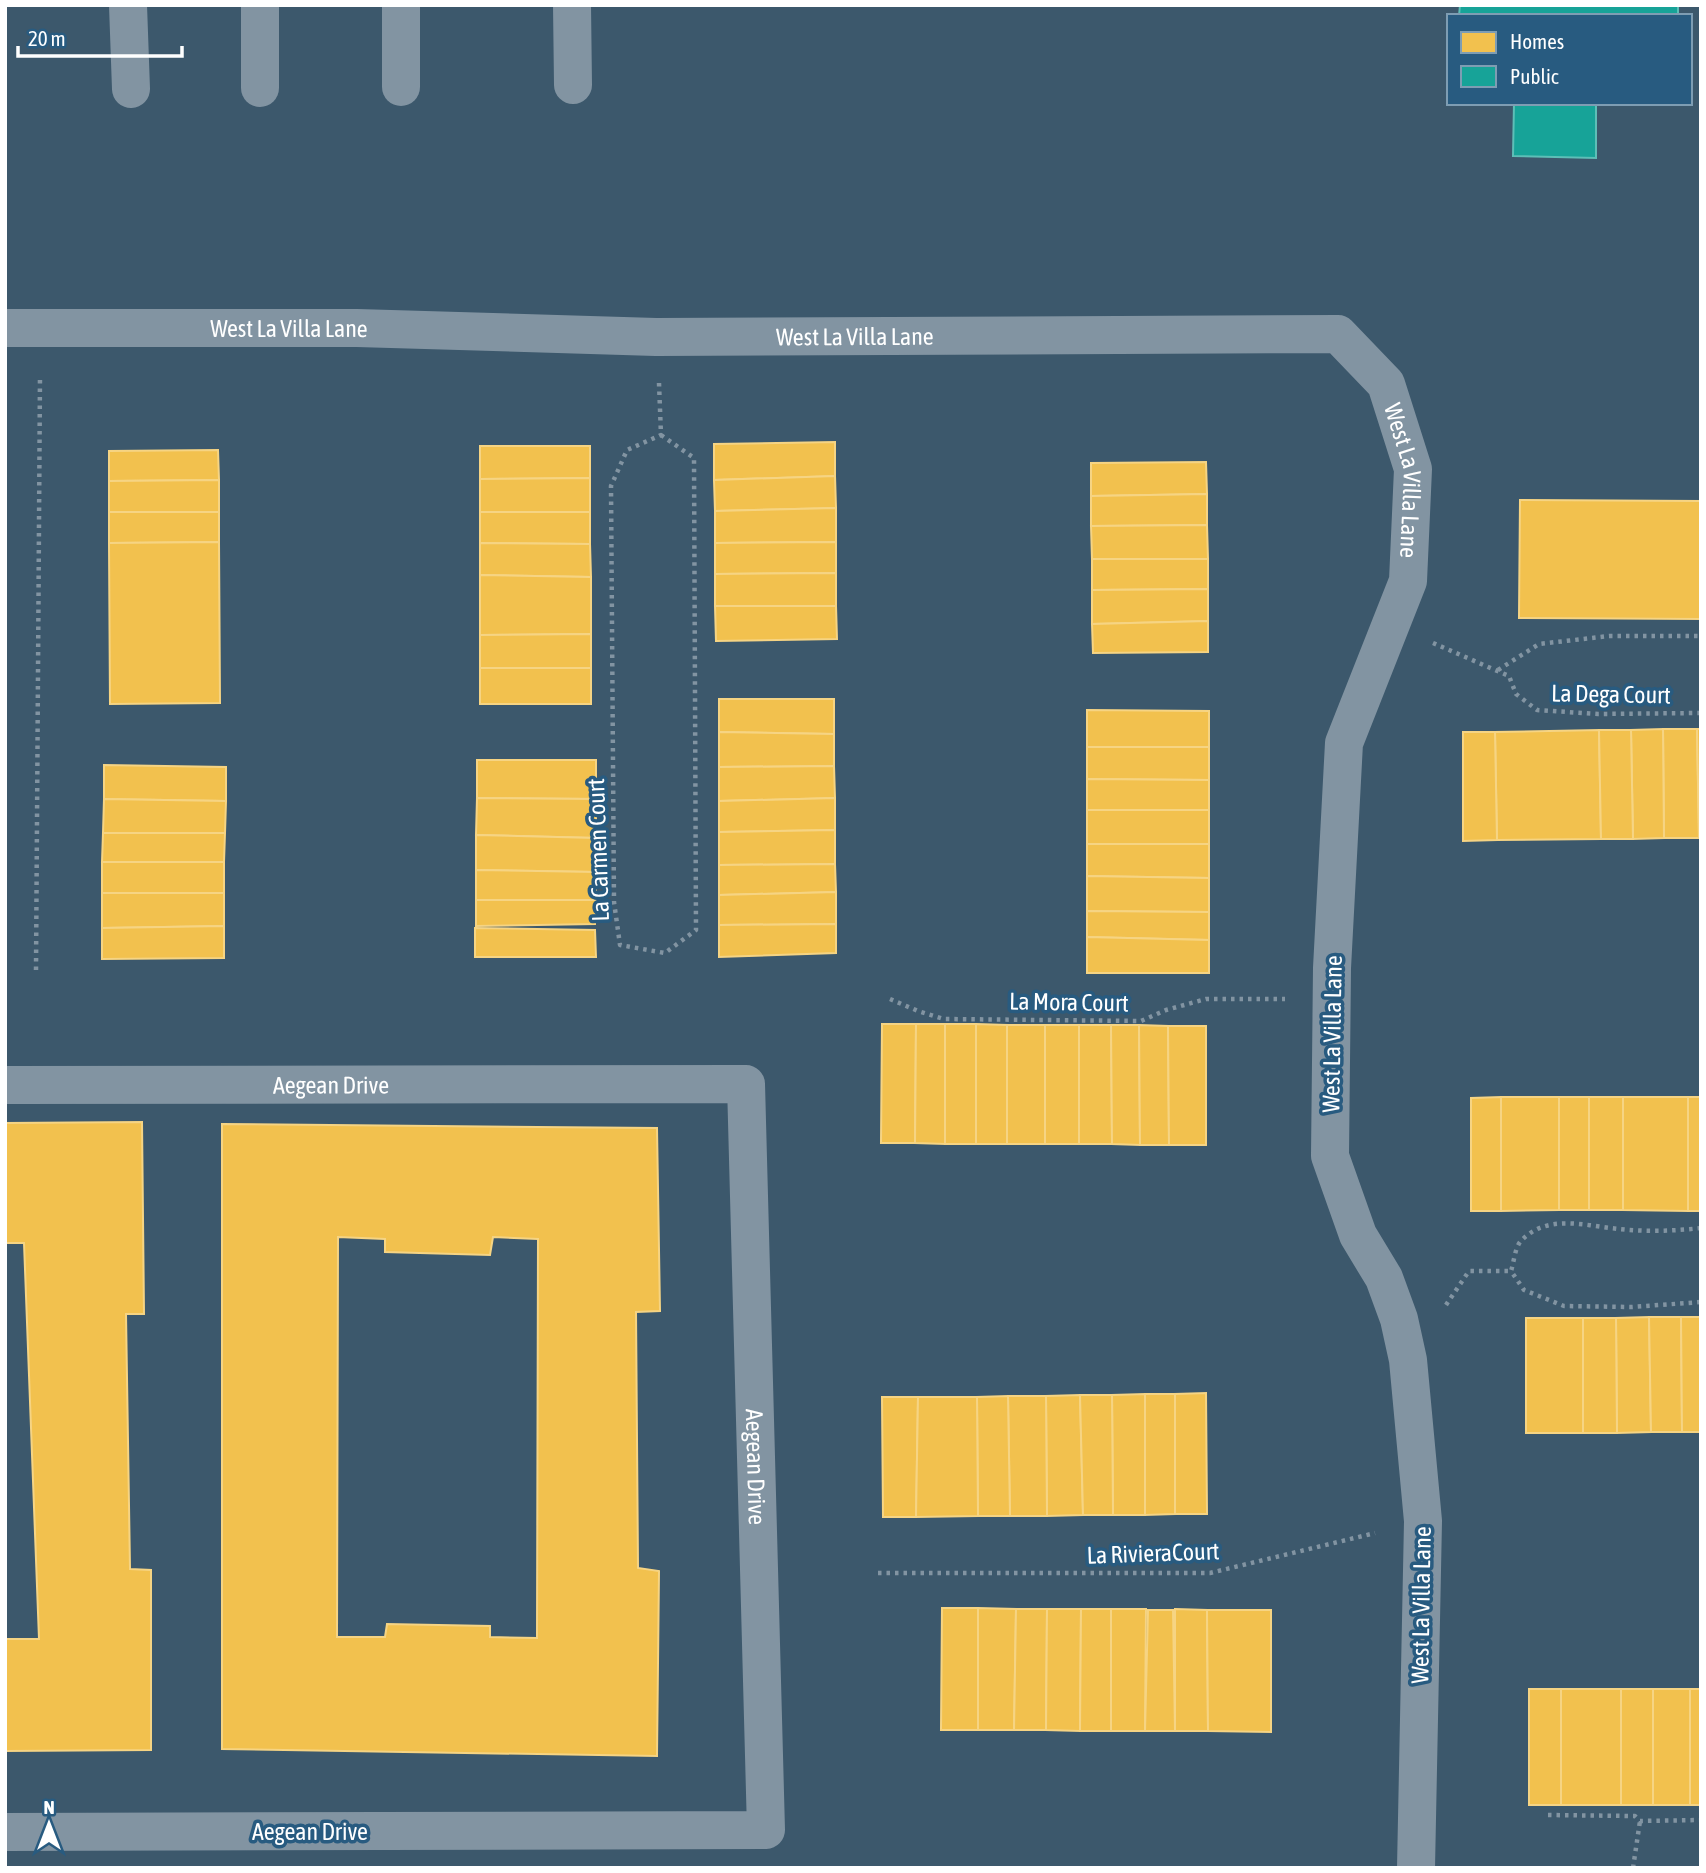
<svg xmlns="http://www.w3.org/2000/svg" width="1706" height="1873" font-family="'Asap Condensed',sans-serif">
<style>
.homes{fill:#f2c14e;stroke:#f6d483;stroke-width:2;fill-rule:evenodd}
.public{fill:#17a398;stroke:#5dbfb7;stroke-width:2}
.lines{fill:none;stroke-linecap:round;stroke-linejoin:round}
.path{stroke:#8294a2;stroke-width:4.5;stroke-dasharray:3.5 5;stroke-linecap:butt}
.minor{stroke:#8294a2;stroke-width:38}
.labels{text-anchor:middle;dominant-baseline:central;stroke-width:7;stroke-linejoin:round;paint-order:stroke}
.street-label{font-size:24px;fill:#fff;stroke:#285b80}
</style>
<rect width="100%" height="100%" fill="#3c586c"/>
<!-- homes -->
<g class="homes">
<path d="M 835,442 L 835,476 L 714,480 L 714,444 Z"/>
<path d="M 480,446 L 590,446 L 590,478 L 480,479 Z"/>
<path d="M 218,450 L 219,480 L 109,481 L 109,451 Z"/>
<path d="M 1206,462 L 1207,494 L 1091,496 L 1091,463 Z"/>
<path d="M 835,476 L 836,508 L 715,511 L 714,480 Z"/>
<path d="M 590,478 L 590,512 L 480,512 L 480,479 Z"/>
<path d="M 219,480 L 219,512 L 109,512 L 109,481 Z"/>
<path d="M 1207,494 L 1207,525 L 1091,526 L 1091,496 Z"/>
<path d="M 1520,500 L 1701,501 L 1701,619 L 1519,618 Z"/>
<path d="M 836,508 L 836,542 L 715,543 L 715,511 Z"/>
<path d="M 109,512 L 219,512 L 219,542 L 109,543 Z"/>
<path d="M 480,512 L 590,512 L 590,544 L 480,543 Z"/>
<path d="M 1207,525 L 1208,559 L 1092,559 L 1091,526 Z"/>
<path d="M 219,542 L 220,703 L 110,704 L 109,543 Z"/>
<path d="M 836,542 L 836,573 L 715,574 L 715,543 Z"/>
<path d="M 480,543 L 590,544 L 591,577 L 480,575 Z"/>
<path d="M 1092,559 L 1208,559 L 1208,589 L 1092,590 Z"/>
<path d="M 836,573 L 836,606 L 715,606 L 715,574 Z"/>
<path d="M 480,575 L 591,577 L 591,634 L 480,635 Z"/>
<path d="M 1208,589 L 1208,621 L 1092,624 L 1092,590 Z"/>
<path d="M 715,606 L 836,606 L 837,639 L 716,641 Z"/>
<path d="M 1208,621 L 1208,652 L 1093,653 L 1092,624 Z"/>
<path d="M 591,634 L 591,668 L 480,668 L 480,635 Z"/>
<rect x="480" y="668" width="111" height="36"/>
<path d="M 719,699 L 834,699 L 834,734 L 719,732 Z"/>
<path d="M 1087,710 L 1209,711 L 1209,747 L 1087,747 Z"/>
<path d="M 1663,729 L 1697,729 L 1699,838 L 1664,838 Z"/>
<path d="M 1663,729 L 1664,838 L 1633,839 L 1631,730 Z"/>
<path d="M 1697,729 L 1701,729 L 1701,838 L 1699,838 Z"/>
<path d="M 1599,730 L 1601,839 L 1497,840 L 1495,732 Z"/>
<path d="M 1599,730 L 1631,730 L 1633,839 L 1601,839 Z"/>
<path d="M 719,732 L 834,734 L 834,766 L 719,767 Z"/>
<path d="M 1463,732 L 1495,732 L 1497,840 L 1463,841 Z"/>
<path d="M 1087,747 L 1209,747 L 1209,780 L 1087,779 Z"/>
<path d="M 477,760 L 596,760 L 596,799 L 477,798 Z"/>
<path d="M 104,765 L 226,767 L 226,801 L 104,799 Z"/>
<path d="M 834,766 L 835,798 L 719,801 L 719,767 Z"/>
<path d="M 1087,779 L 1209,780 L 1209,810 L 1087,810 Z"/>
<path d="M 477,798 L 596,799 L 596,838 L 476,835 Z"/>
<path d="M 835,798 L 835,830 L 719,832 L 719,801 Z"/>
<path d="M 104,799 L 226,801 L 225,833 L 103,833 Z"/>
<rect x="1087" y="810" width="122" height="34"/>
<path d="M 835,830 L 835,864 L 719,865 L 719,832 Z"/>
<path d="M 103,833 L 225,833 L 224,862 L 102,862 Z"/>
<path d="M 476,835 L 596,838 L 596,872 L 476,870 Z"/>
<path d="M 1087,844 L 1209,844 L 1209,878 L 1087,876 Z"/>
<rect x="102" y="862" width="122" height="31"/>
<path d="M 835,864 L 836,892 L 719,895 L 719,865 Z"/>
<path d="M 476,870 L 596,872 L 596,900 L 476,900 Z"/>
<path d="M 1087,876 L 1209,878 L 1209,912 L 1087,911 Z"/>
<path d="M 836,892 L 836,924 L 719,925 L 719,895 Z"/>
<path d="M 102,893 L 224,893 L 224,926 L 102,928 Z"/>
<path d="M 476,900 L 596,900 L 595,924 L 476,926 Z"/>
<path d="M 1087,911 L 1209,912 L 1209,940 L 1087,937 Z"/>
<path d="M 836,924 L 836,953 L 719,957 L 719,925 Z"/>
<path d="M 224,926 L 224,958 L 102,959 L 102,928 Z"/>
<path d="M 475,928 L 595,930 L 596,957 L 475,957 Z"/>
<path d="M 1087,937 L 1209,940 L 1209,973 L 1087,973 Z"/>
<path d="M 882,1024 L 916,1024 L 915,1143 L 881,1143 Z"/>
<path d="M 916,1024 L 945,1024 L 945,1144 L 915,1143 Z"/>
<rect x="945" y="1024" width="31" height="120"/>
<path d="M 976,1024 L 1007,1025 L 1007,1144 L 976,1144 Z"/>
<rect x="1007" y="1025" width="38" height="119"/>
<rect x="1045" y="1025" width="34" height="119"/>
<path d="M 1079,1025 L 1111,1025 L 1112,1144 L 1079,1144 Z"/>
<path d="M 1111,1025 L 1139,1025 L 1140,1145 L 1112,1144 Z"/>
<path d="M 1139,1025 L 1168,1026 L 1169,1145 L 1140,1145 Z"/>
<path d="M 1168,1026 L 1206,1026 L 1206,1145 L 1169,1145 Z"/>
<path d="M 1501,1097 L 1559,1097 L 1559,1210 L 1501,1211 Z"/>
<path d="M 1501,1097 L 1501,1211 L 1471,1211 L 1471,1098 Z"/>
<rect x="1559" y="1097" width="30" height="113"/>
<rect x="1589" y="1097" width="34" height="113"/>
<path d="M 1623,1097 L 1688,1097 L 1688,1211 L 1623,1210 Z"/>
<rect x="1688" y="1097" width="13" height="114"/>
<path d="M 142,1122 L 144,1314 L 126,1314 L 130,1569 L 151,1570 L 151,1750 L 5,1751 L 5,1639 L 39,1639 L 24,1243 L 5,1243 L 5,1123 Z"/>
<path d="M 222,1124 L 657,1128 L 660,1311 L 636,1312 L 638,1568 L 659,1571 L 657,1756 L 222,1749 ZM 338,1237 L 385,1239 L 385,1252 L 490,1255 L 493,1237 L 538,1239 L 537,1638 L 490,1637 L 490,1626 L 387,1624 L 385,1637 L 337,1637 Z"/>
<path d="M 1649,1317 L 1651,1432 L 1617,1433 L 1616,1318 Z"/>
<path d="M 1649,1317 L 1681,1317 L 1682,1432 L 1651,1432 Z"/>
<path d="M 1681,1317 L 1701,1317 L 1701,1432 L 1682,1432 Z"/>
<rect x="1526" y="1318" width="57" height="115"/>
<path d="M 1583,1318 L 1616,1318 L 1617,1433 L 1583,1433 Z"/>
<path d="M 1206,1393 L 1207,1514 L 1175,1514 L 1175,1394 Z"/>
<path d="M 1145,1394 L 1175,1394 L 1175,1514 L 1145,1515 Z"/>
<path d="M 1145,1394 L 1145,1515 L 1113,1515 L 1112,1395 Z"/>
<path d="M 1080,1395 L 1083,1515 L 1047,1516 L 1046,1396 Z"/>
<path d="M 1080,1395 L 1112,1395 L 1113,1515 L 1083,1515 Z"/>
<path d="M 1008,1396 L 1046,1396 L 1047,1516 L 1010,1516 Z"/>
<path d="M 1008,1396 L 1010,1516 L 978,1516 L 977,1397 Z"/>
<path d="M 882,1397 L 918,1397 L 916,1517 L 883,1517 Z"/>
<path d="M 918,1397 L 977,1397 L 978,1516 L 916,1517 Z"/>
<path d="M 942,1608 L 978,1608 L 978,1730 L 941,1730 Z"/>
<path d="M 978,1608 L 1016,1609 L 1014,1730 L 978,1730 Z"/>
<path d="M 1016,1609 L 1047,1609 L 1046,1730 L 1014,1730 Z"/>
<path d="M 1047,1609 L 1081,1609 L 1080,1731 L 1046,1730 Z"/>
<path d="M 1081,1609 L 1111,1609 L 1111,1731 L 1080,1731 Z"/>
<path d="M 1111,1609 L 1146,1609 L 1145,1731 L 1111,1731 Z"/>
<path d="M 1175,1609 L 1207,1610 L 1208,1731 L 1175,1731 Z"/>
<path d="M 1148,1610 L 1173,1610 L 1175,1731 L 1145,1731 Z"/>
<path d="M 1207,1610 L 1271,1610 L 1271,1732 L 1208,1731 Z"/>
<rect x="1529" y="1689" width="32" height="116"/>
<rect x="1561" y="1689" width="60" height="116"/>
<rect x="1621" y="1689" width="32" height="116"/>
<rect x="1653" y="1689" width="37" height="116"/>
<rect x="1690" y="1689" width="11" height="116"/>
</g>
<!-- public -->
<g class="public">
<path d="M 1460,5 L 1678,5 L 1678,16 L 1459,16 Z"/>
<path d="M 1514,103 L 1596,103 L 1596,158 L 1513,156 Z"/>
</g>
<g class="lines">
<!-- path -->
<g class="path">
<path d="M 659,383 L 661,435"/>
<path d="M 661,435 L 694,458 L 696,930 L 665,953 L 620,945 L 614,902 L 611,486 L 627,450 Z"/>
<path d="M 1433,643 L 1509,676 L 1516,694 L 1537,710 L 1598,714 L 1701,713"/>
<path d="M 1498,670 L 1539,644 L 1609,636 L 1701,636"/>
<path d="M 36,970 L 40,375"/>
<path d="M 890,999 L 918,1011 L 944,1019 L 1141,1021 L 1166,1010 L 1206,999 L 1285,999"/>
<path d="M 1701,1228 C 1674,1231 1646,1232 1619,1229 C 1586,1226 1547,1213 1521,1241 C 1515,1247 1514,1262 1511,1271 L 1524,1290 L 1564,1306 L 1632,1307 L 1701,1302"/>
<path d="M 1446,1305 L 1469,1271 L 1511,1271"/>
<path d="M 878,1573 L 1210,1573 L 1375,1533"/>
<path d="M 1548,1815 L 1635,1816 L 1640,1821 L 1701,1820"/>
<path d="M 1633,1868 L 1640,1821"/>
</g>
<!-- minor -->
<g class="minor">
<path d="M 128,5 L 131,89"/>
<path d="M 260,5 L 260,88"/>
<path d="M 401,5 L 401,87"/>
<path d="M 572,5 L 573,85"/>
<path id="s1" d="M 5,328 L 357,328 L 656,337 L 1338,334 L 1386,384 L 1413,469 L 1408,581 L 1344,743 L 1332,968 L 1330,1156 L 1358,1235 L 1384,1278 L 1399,1319 L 1408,1360 L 1423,1521 L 1416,1868"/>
<path id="s2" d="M 5,1085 L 746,1084 L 766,1830 L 5,1832"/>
</g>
</g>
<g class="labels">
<!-- street labels -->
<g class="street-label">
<text stroke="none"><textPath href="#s1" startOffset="284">West La Villa Lane</textPath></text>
<text stroke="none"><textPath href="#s1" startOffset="850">West La Villa Lane</textPath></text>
<text stroke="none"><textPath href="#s1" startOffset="1502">West La Villa Lane</textPath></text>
<text transform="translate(1611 694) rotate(1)">La Dega Court</text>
<text transform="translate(598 850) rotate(-92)">La Carmen Court</text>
<text transform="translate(1069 1002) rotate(1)">La Mora Court</text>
<text transform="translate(1332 1034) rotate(-89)">West La Villa Lane</text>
<text stroke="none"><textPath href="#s2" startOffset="326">Aegean Drive</textPath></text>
<text stroke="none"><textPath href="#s2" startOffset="1124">Aegean Drive</textPath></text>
<text transform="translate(1153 1553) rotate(-2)">La RivieraCourt</text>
<text transform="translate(1421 1605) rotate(-89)">West La Villa Lane</text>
<text x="310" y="1831">Aegean Drive</text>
</g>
</g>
<!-- border -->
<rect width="1706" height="1873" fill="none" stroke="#ffffff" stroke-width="14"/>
<!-- legend -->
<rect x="1447" y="14" width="245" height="91" fill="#285b80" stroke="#7e9db3" stroke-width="2"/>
<rect x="1461" y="32" width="35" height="21" fill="#f2c14e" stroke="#7e9db3" stroke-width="2"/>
<text x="1510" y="49" font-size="21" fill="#ffffff">Homes</text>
<rect x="1461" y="66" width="35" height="21" fill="#17a398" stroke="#7e9db3" stroke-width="2"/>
<text x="1510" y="84" font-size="21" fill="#ffffff">Public</text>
<!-- north arrow -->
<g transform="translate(49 1824)" stroke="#285b80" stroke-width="5" paint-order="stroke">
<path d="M0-5L12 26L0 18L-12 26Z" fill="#ffffff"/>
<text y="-10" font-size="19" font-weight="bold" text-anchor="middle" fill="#ffffff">N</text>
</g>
<!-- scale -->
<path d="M18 46v10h164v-10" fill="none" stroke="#ffffff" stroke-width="3.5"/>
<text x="28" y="46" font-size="21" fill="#ffffff" stroke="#285b80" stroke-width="5" paint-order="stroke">20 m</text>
</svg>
